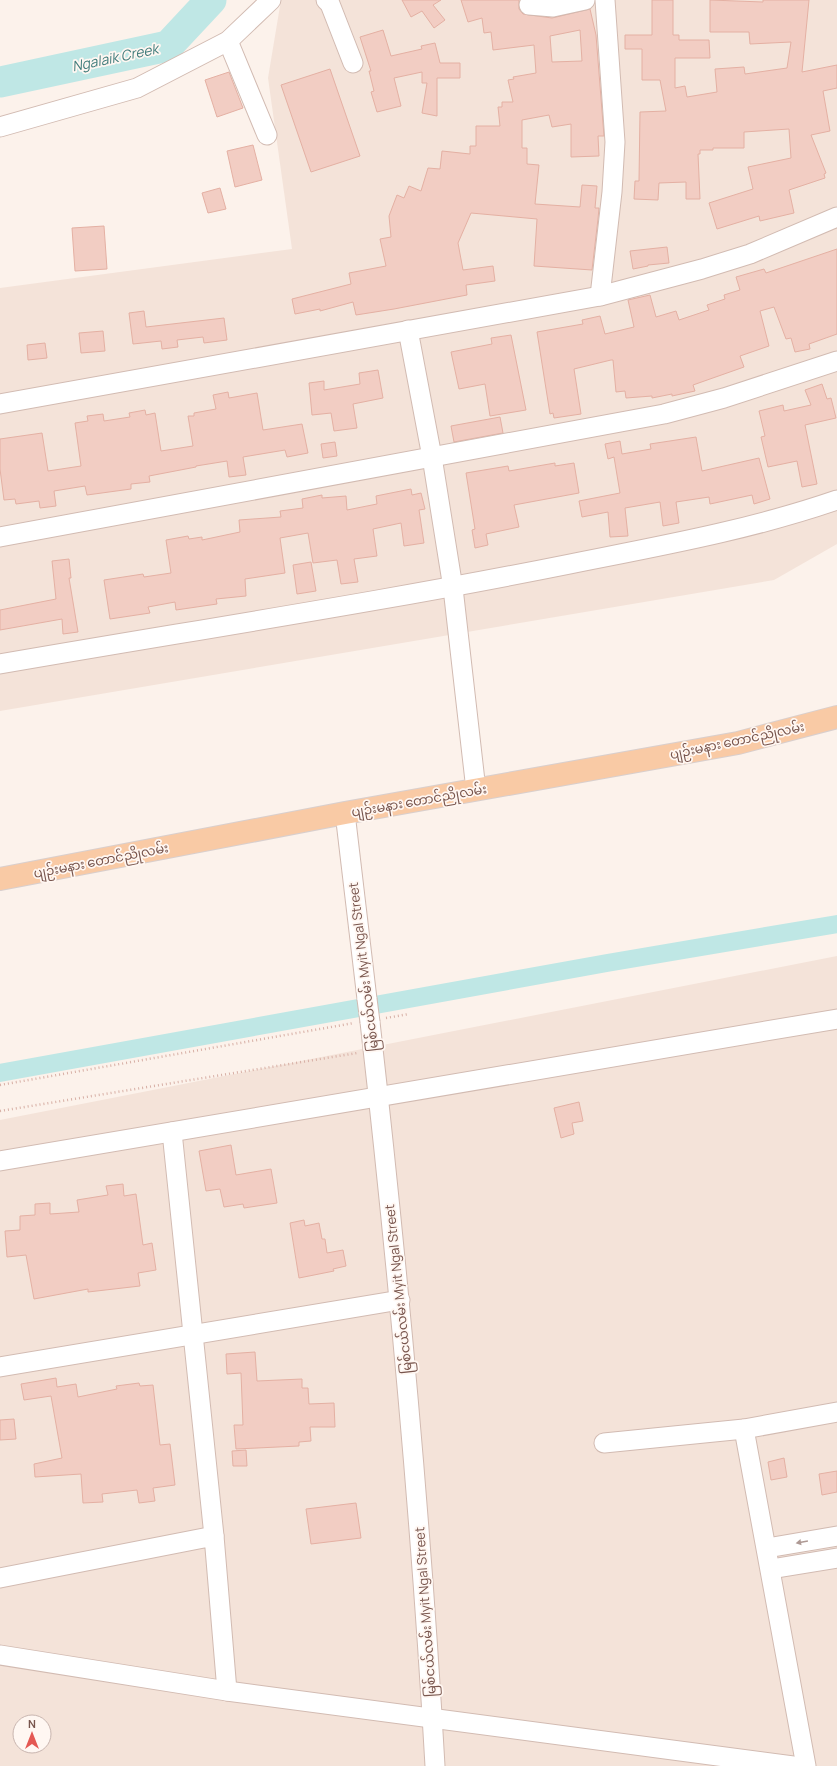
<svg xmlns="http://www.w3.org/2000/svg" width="837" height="1766" font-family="Manrope,'Noto Sans Myanmar',sans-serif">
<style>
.residential{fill:#f4e3d9;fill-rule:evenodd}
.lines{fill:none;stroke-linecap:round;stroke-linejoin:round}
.canal{stroke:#bfe7e5;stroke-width:18}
.river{stroke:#bfe7e5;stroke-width:31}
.building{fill:#f2cdc3;stroke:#e4b0a3;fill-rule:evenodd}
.minor-casing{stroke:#d2bbb2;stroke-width:21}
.major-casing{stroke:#d9cfcd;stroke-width:24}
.path{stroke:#d7afa5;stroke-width:2.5;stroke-dasharray:1 3;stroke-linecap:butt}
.minor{stroke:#fff;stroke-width:19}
.major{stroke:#f9caa5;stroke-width:22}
.minor-bridge-casing{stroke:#d2bbb2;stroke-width:21;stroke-linecap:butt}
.minor-bridge{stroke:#fff;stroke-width:19}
.oneway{fill:#ae9994}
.labels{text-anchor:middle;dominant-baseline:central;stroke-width:3.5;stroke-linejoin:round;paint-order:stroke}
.street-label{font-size:13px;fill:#78554d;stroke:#fff7f2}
.water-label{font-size:14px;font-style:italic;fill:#407c7b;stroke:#fff7f2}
</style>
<rect width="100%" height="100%" fill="#fcf2eb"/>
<!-- residential -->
<g class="residential">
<path d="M 281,0 L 837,0 L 837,544 L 774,580 L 0,711 L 0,288 L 292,249 L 268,78 Z"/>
<path d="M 837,956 L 837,1766 L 0,1766 L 0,1120 ZM 20,1722 L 44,1722 L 44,1746 L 20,1746 Z"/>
</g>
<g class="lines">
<!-- canal -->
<path class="canal" d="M 0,1073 L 607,963 L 837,924"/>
<!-- river -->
<path class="river" d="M 0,82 L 168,46 L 211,0"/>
</g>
<!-- building -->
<g class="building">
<path d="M 402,0 L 441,0 L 433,5 L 445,20 L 434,28 L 422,11 L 411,17 Z"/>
<path d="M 461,0 L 519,0 L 519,9 L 523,14 L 552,18 L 590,9 L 596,35 L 604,136 L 598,136 L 599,156 L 571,157 L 571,124 L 552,127 L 549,115 L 522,120 L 522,148 L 527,148 L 527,164 L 539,165 L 535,204 L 580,207 L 582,185 L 597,186 L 595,208 L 599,208 L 598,219 L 592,270 L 534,266 L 537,219 L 471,213 L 458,243 L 463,270 L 493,266 L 495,281 L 466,285 L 467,295 L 394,309 L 356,315 L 353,302 L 320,311 L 320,309 L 295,314 L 292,299 L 351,284 L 349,273 L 386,266 L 380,239 L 391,237 L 389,216 L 397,195 L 404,198 L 409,186 L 421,191 L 428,168 L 440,169 L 442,151 L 470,154 L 470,146 L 476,146 L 476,126 L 500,126 L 498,107 L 502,107 L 502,102 L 513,102 L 508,80 L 514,79 L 513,77 L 536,73 L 534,45 L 493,50 L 491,32 L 484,33 L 482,18 L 468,22 ZM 580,30 L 582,61 L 552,62 L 550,36 Z"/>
<path d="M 652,0 L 673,0 L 673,35 L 679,35 L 679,40 L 709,40 L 710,58 L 675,58 L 675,88 L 685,86 L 687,97 L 717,92 L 715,69 L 744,67 L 745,74 L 787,68 L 791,42 L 750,44 L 749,32 L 710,32 L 710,0 L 763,2 L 763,0 L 809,0 L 802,72 L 837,65 L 837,88 L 823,91 L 830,131 L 811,135 L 826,173 L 824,174 L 825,178 L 789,190 L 794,213 L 760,221 L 759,216 L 717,229 L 709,203 L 753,189 L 748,167 L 791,158 L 789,129 L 744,132 L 744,148 L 713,148 L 713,150 L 700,150 L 700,154 L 698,154 L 700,199 L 686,199 L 686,182 L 659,183 L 658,200 L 634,199 L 635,181 L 639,181 L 640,112 L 666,111 L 660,80 L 642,80 L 642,49 L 625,49 L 625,35 L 652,35 Z"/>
<path d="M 383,30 L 391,56 L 422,49 L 421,46 L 435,43 L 440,63 L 460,63 L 460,78 L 437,78 L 437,116 L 422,113 L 427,83 L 422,83 L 422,72 L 394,78 L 401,106 L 377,112 L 371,92 L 374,91 L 369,71 L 371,71 L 360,37 Z"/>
<path d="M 330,69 L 360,156 L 311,172 L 281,85 Z"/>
<path d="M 229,72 L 243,108 L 217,117 L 205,80 Z"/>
<path d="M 253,145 L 262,180 L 235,187 L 227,151 Z"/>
<path d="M 220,188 L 226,209 L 208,213 L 202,193 Z"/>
<path d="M 104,226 L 107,269 L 75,271 L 72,228 Z"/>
<path d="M 667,247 L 669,263 L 648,265 L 648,266 L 633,269 L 630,251 Z"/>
<path d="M 837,249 L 837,334 L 809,344 L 810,349 L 795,352 L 791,338 L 786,339 L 774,307 L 760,311 L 769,346 L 740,356 L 744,367 L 693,385 L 695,391 L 672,396 L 672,394 L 652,398 L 652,396 L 626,398 L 625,391 L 616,392 L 613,360 L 611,360 L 574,369 L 581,414 L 554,418 L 553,413 L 550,414 L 537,332 L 583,324 L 582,320 L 600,316 L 605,334 L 634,327 L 628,300 L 650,295 L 656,317 L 676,311 L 679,320 L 709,310 L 707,305 L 725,299 L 724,295 L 740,290 L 736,277 L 764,269 L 766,273 Z"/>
<path d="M 144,311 L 146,327 L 224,318 L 227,340 L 204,343 L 203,337 L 177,340 L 178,347 L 162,349 L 161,341 L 133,344 L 129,313 Z"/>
<path d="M 103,331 L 105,351 L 81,353 L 79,333 Z"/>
<path d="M 511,335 L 526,410 L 490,416 L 485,384 L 459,389 L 451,352 L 492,344 L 491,338 Z"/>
<path d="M 45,343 L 47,358 L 28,360 L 27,345 Z"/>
<path d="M 378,370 L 383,398 L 353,404 L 357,428 L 334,431 L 331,413 L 312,415 L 309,383 L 324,381 L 324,390 L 360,384 L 359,373 Z"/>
<path d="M 822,384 L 827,399 L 831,398 L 836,418 L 805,425 L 817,484 L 802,487 L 797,461 L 768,467 L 761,437 L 765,436 L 759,411 L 783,405 L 784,411 L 811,405 L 805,390 Z"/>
<path d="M 228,392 L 229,398 L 257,393 L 263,430 L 302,424 L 308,453 L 287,457 L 285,450 L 243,457 L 246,475 L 229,477 L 227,461 L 196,466 L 196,467 L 149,476 L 150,482 L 131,484 L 131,489 L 87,495 L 85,486 L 54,491 L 56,506 L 40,508 L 39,501 L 16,504 L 15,499 L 4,500 L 0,469 L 0,439 L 42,433 L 48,471 L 81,466 L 75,423 L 88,421 L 87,416 L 103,414 L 104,421 L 130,417 L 129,413 L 145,410 L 146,415 L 155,413 L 161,451 L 193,446 L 188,416 L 194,416 L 194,413 L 216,409 L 213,395 Z"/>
<path d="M 500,417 L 503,433 L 454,442 L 451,426 Z"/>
<path d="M 696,437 L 702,471 L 759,458 L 770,499 L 754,504 L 752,495 L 710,504 L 709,497 L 676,502 L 679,523 L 663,526 L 660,502 L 625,508 L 628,536 L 610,537 L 608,512 L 582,517 L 579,501 L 620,493 L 614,457 L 608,459 L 605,444 L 620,441 L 622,454 L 651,449 L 650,444 Z"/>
<path d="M 335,442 L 337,456 L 323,458 L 321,444 Z"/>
<path d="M 555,463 L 555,466 L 574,463 L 579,493 L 514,505 L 519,527 L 486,534 L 488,545 L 475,548 L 472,530 L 475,529 L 466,473 L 508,466 L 509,471 Z"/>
<path d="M 411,489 L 412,495 L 421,493 L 425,509 L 419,510 L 424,543 L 404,546 L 401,523 L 373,529 L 377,556 L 354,559 L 358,582 L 341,584 L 337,560 L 313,563 L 308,533 L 280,538 L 285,573 L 245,579 L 246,596 L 216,599 L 217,604 L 176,610 L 175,602 L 148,607 L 150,613 L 110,619 L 104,580 L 143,574 L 144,577 L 171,573 L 166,540 L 188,536 L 189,539 L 202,537 L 202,540 L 240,532 L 239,520 L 281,517 L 280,511 L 303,508 L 302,499 L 322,495 L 322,498 L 346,496 L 347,510 L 377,504 L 376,496 Z"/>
<path d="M 69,559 L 71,578 L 69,578 L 78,632 L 63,634 L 62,619 L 0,630 L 0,610 L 56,599 L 52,561 Z"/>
<path d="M 311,562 L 316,591 L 297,594 L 293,565 Z"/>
<path d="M 579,1102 L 583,1121 L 572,1123 L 574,1134 L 561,1138 L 554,1108 Z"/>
<path d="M 231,1145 L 236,1175 L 271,1169 L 277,1203 L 244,1208 L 243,1204 L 224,1207 L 220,1189 L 206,1191 L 199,1151 Z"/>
<path d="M 123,1184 L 124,1196 L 136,1194 L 143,1245 L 152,1243 L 156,1270 L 138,1273 L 140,1286 L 88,1292 L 88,1289 L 34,1299 L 26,1255 L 7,1257 L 5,1231 L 20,1230 L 20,1216 L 35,1215 L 35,1204 L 50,1203 L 50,1214 L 79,1212 L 77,1200 L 108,1195 L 106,1186 Z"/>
<path d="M 304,1220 L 305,1226 L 319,1223 L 322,1239 L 325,1239 L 327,1253 L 343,1250 L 346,1266 L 333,1269 L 334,1271 L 299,1278 L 290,1223 Z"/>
<path d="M 255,1352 L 257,1381 L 302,1379 L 302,1388 L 308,1388 L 309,1404 L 334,1403 L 335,1427 L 310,1427 L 311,1441 L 299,1442 L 299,1446 L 236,1449 L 234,1425 L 243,1425 L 241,1373 L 227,1374 L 226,1354 Z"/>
<path d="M 56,1378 L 57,1387 L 76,1384 L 78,1397 L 117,1389 L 116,1386 L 139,1383 L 140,1386 L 153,1385 L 160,1445 L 170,1444 L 175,1485 L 153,1488 L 155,1501 L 139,1503 L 137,1490 L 102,1494 L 103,1502 L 83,1503 L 81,1474 L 35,1477 L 34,1464 L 62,1458 L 51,1396 L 24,1400 L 21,1384 Z"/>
<path d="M 14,1419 L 16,1439 L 0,1440 L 0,1420 Z"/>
<path d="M 246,1450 L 247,1466 L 233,1466 L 232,1451 Z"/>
<path d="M 784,1458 L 787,1477 L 771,1480 L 768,1462 Z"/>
<path d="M 837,1471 L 837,1492 L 822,1495 L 819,1474 Z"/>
<path d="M 356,1503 L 361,1538 L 311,1544 L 306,1509 Z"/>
</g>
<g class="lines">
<defs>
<g id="minor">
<path d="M 326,0 L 330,4 L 353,63"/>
<path d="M 529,5 L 553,7 L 585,0"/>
<path d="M 228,41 L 267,135"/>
<path d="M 0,127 L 137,88 L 228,41 L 271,0"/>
<path d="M 600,296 L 612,192 L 615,142 L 605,0"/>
<path d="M 408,330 L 432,457 L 453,588 L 476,790"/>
<path d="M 0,404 L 600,296 L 702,269 L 750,254 L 837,217"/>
<path d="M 0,537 L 664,414 L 724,398 L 837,361"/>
<path d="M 0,664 C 190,631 381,602 570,564 C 660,546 750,530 837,500"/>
<path d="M 345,813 L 367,999"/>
<path d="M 370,1022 C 398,1270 421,1517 435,1766"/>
<path d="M 172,1132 L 214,1536"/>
<path d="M 0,1161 L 837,1019"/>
<path d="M 0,1367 L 400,1300"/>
<path d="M 744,1429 L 806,1766"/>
<path d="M 604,1443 L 744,1429 L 837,1412"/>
<path d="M 767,1548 L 837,1536"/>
<path d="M 771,1569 L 837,1558"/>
<path d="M 0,1578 L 214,1536 L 227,1691"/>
<path d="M 0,1655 L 227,1691 L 793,1766"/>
</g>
<path id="major" d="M 0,879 L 345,813 L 738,743 L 837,717"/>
</defs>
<!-- minor casing -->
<use href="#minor" class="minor-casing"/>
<!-- major casing -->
<use href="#major" class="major-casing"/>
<!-- path -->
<g class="path">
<path d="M 386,1018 L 409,1014"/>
<path d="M 0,1085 L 354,1023"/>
<path d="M 0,1111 L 357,1053"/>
</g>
<!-- minor -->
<use href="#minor" class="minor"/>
<!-- major -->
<use href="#major" class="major"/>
<defs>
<path id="minor-bridge" d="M 367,999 L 370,1022"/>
</defs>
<!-- minor-bridge casing -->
<use href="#minor-bridge" class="minor-bridge-casing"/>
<!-- minor-bridge -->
<use href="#minor-bridge" class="minor-bridge"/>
</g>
<!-- one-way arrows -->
<defs><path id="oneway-solid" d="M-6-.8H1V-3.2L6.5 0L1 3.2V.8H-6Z"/></defs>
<use class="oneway" href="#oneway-solid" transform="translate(802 1542) rotate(170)"/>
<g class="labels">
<!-- street labels -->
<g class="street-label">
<text transform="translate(737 740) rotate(-12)">ပျဉ်းမနား တောင်ညိုလမ်း</text>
<text transform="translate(419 800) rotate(-10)">ပျဉ်းမနား တောင်ညိုလမ်း</text>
<text transform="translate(101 860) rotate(-11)">ပျဉ်းမနား တောင်ညိုလမ်း</text>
<text transform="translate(363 967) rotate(-97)">မြစ်ငယ်လမ်း Myit Ngal Street</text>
<text transform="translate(398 1289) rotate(-96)">မြစ်ငယ်လမ်း Myit Ngal Street</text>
<text transform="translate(425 1612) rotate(-94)">မြစ်ငယ်လမ်း Myit Ngal Street</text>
</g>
<!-- water labels -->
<g class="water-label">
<text transform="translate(115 57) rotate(-12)">Ngalaik Creek</text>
</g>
</g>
<!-- north arrow -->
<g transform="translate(32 1734)"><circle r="19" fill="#fff7f2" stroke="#c9b6b0"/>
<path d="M0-3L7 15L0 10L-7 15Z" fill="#e45853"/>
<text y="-6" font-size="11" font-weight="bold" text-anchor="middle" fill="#78554d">N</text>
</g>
</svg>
